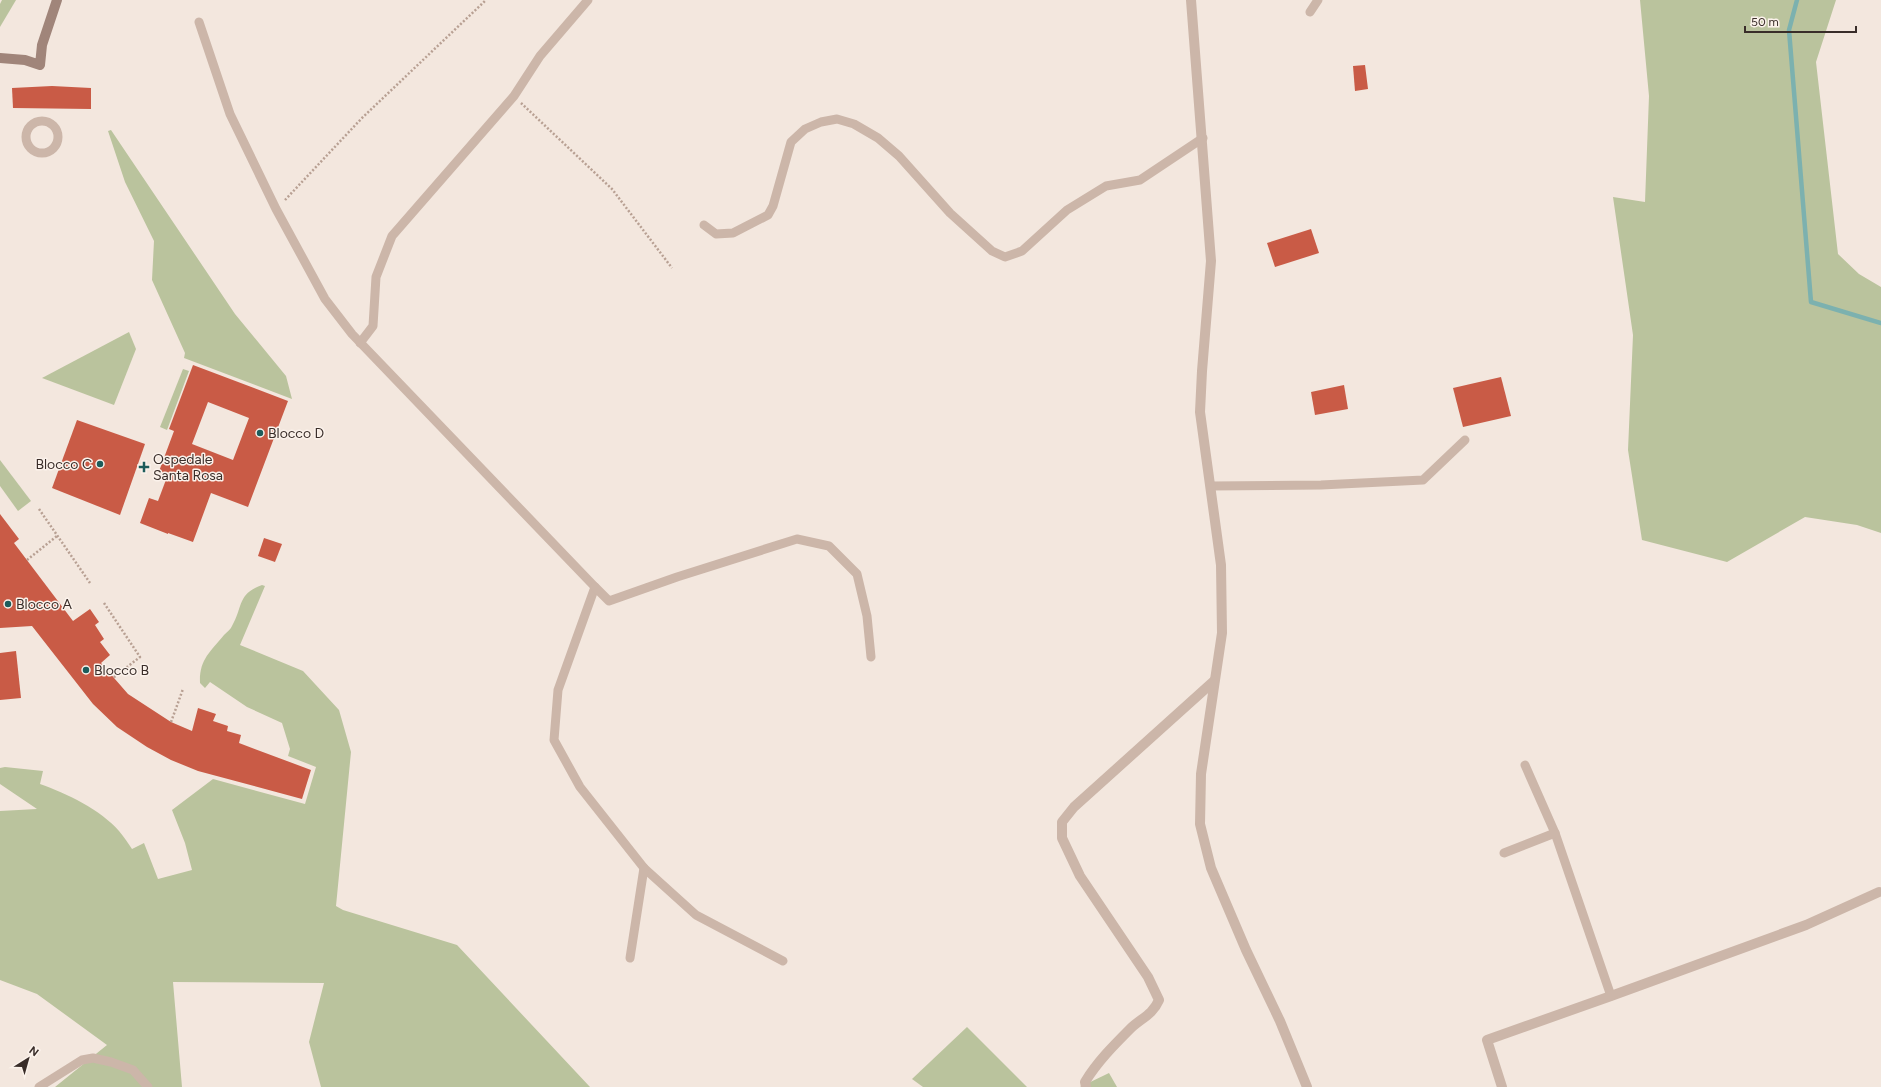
<svg xmlns="http://www.w3.org/2000/svg" width="1881" height="1087" font-family="Figtree,sans-serif">
<style>
.green{fill:#bac39d}
.lines{fill:none;stroke-linecap:round;stroke-linejoin:round}
.stream{stroke:#7cb1af;stroke-width:4.5}
.building{fill:#c95b46;fill-rule:evenodd}
.path{stroke:#b8a093;stroke-width:2.5;stroke-dasharray:2 2;stroke-linecap:butt}
.service{stroke:#ccb6a9;stroke-width:9}
.minor{stroke:#ccb6a9;stroke-width:10}
.secondary{stroke:#a0857a;stroke-width:10}
.poi-dot{fill:#1d5c5b;stroke:#fbf2eb;stroke-width:1.5}
.labels{text-anchor:middle;dominant-baseline:central;stroke-width:3;stroke-linejoin:round;paint-order:stroke}
.poi-label{font-size:14px;fill:#392d29;stroke:#fbf2eb;text-anchor:start}
</style>
<rect width="100%" height="100%" fill="#f3e7de"/>
<!-- green -->
<g class="green">
<path d="M 2,0 L 16,0 L 0,27 L 0,4 Z"/>
<path d="M 1640,0 L 1836,0 L 1816,62 L 1838,254 L 1859,274 L 1881,287 L 1881,533 L 1857,525 L 1805,517 L 1727,562 L 1642,540 L 1628,450 L 1633,335 L 1613,197 L 1645,202 L 1649,96 Z"/>
<path d="M 111,130 L 235,314 L 286,376 L 292,399 L 184,358 L 185,353 L 152,280 L 154,241 L 125,182 L 108,131 Z"/>
<path d="M 129,332 L 136,349 L 114,405 L 42,378 Z"/>
<path d="M 183,369 L 189,371 L 167,430 L 160,427 Z"/>
<path d="M 0,460 L 31,501 L 18,511 L 0,486 Z"/>
<path d="M 262,585 L 265,586 L 240,645 L 303,671 L 339,710 L 351,752 L 336,906 L 343,910 L 457,945 L 590,1087 L 321,1087 L 309,1042 L 324,983 L 173,982 L 182,1087 L 55,1087 L 107,1045 L 37,994 L 0,980 L 0,811 L 37,809 L 0,784 L 0,768 L 5,767 L 43,771 L 40,784 C 66,793 101,810 119,831 C 124,837 128,843 132,849 L 144,843 L 158,879 L 192,870 L 185,843 L 172,810 L 213,779 L 305,804 L 316,767 L 288,756 L 290,749 L 282,723 L 247,707 L 210,682 L 205,688 L 200,683 C 199,660 210,652 224,635 C 227,632 231,629 232,626 C 243,607 237,594 262,585 Z"/>
<path d="M 967,1027 L 1027,1087 L 923,1087 L 912,1079 Z"/>
<path d="M 1109,1073 L 1117,1087 L 1080,1087 Z"/>
</g>
<g class="lines">
<!-- stream -->
<path class="stream" d="M 1797,0 L 1789,30 L 1811,302 L 1881,323"/>
</g>
<!-- building -->
<g class="building">
<path d="M 1365,65 L 1368,89 L 1355,91 L 1353,66 Z"/>
<path d="M 52,86 L 91,88 L 91,109 L 13,108 L 12,88 Z"/>
<path d="M 1311,229 L 1319,253 L 1275,267 L 1267,243 Z"/>
<path d="M 193,365 L 288,401 L 248,507 L 211,493 L 193,542 L 168,533 L 168,534 L 140,523 L 149,498 L 158,501 L 167,477 L 158,474 L 174,431 L 169,429 ZM 208,402 L 249,418 L 233,460 L 192,444 Z"/>
<path d="M 1501,377 L 1511,416 L 1463,427 L 1453,388 Z"/>
<path d="M 1344,385 L 1348,409 L 1315,415 L 1311,392 Z"/>
<path d="M 77,420 L 145,444 L 120,515 L 52,488 Z"/>
<path d="M 0,514 L 19,539 L 14,543 L 73,621 L 90,609 L 99,622 L 95,625 L 104,639 L 100,642 L 110,655 L 101,663 L 128,694 L 171,722 L 192,731 L 198,708 L 216,714 L 213,721 L 228,726 L 227,731 L 241,735 L 239,743 L 311,770 L 302,799 L 198,771 L 171,760 L 147,747 L 117,727 L 93,704 L 32,626 L 0,628 Z"/>
<path d="M 264,538 L 282,544 L 275,562 L 258,556 Z"/>
<path d="M 16,651 L 21,698 L 0,700 L 0,653 Z"/>
</g>
<g class="lines">
<!-- path -->
<g class="path">
<path d="M 521,103 L 612,189 L 672,268"/>
<path d="M 285,200 L 362,118 L 486,0"/>
<path d="M 39,509 L 90,583"/>
<path d="M 27,560 L 57,536"/>
<path d="M 104,603 L 140,657 L 113,678"/>
<path d="M 171,722 L 183,689"/>
</g>
<!-- service -->
<g class="service">
<path d="M 1310,12 L 1318,0"/>
<path d="M 199,22 L 230,114 L 276,209 L 325,299 L 352,334 L 595,587 L 558,690 L 554,740 L 580,787 L 644,868 L 696,915 L 783,961"/>
<circle cx="42" cy="137" r="16"/>
<path d="M 704,225 L 716,234 L 733,233 L 768,215 L 773,206 L 791,142 L 805,129 L 821,122 L 837,119 L 854,124 L 878,138 L 899,156 L 950,213 L 992,251 L 1005,257 L 1022,251 L 1067,210 L 1106,186 L 1140,180 L 1203,138"/>
<path d="M 360,343 L 373,326 L 376,277 L 392,236 L 514,96 L 540,56 L 588,0"/>
<path d="M 1211,486 L 1321,485 L 1423,480 L 1465,440"/>
<path d="M 595,587 L 609,601 L 677,577 L 797,539 L 829,546 L 857,574 L 867,616 L 871,657"/>
<path d="M 1525,765 L 1555,833 L 1611,996"/>
<path d="M 1504,853 L 1555,833"/>
<path d="M 630,958 L 644,868"/>
<path d="M 39,1087 L 82,1060 L 93,1058 L 111,1062 L 133,1070 L 148,1087"/>
</g>
<!-- minor -->
<g class="minor">
<path d="M 1191,0 L 1211,261 L 1202,371 L 1200,412 L 1221,565 L 1222,633 L 1201,774 L 1200,824 L 1211,868 L 1246,950 L 1280,1021 L 1307,1087"/>
<path d="M 1086,1087 L 1085,1082 C 1097,1062 1114,1045 1131,1028 C 1142,1018 1153,1014 1159,1000 L 1148,977 L 1080,876 L 1062,838 L 1062,822 L 1074,807 L 1214,681"/>
<path d="M 1502,1087 L 1487,1040 L 1611,996 L 1806,925 L 1879,892"/>
</g>
<!-- secondary -->
<path class="secondary" d="M 0,58 L 25,60 L 40,65 L 42,45 L 57,0"/>
</g>
<!-- markers -->
<g class="poi-dot">
<circle cx="260" cy="433" r="4"/>
<circle cx="100" cy="464" r="4"/>
<path d="M142 461h4v4h4v4h-4v4h-4v-4h-4v-4h4z"/>
<circle cx="8" cy="604" r="4"/>
<circle cx="86" cy="670" r="4"/>
</g>
<g class="labels">
<!-- poi labels -->
<g class="poi-label">
<text x="268" y="433">Blocco D</text>
<text x="153" y="459">Ospedale<tspan x="153" dy="16">Santa Rosa</tspan></text>
<text x="92" y="464" text-anchor="end">Blocco C</text>
<text x="16" y="604">Blocco A</text>
<text x="94" y="670">Blocco B</text>
</g>
</g>
<!-- north arrow -->
<g transform="translate(28 1059) rotate(37)" stroke="#fbf2eb" stroke-width="3" paint-order="stroke">
<path d="M0-3L7 15L0 10L-7 15Z" fill="#392d29"/>
<text y="-6" font-size="11" font-weight="bold" text-anchor="middle" fill="#392d29">N</text>
</g>
<!-- scale -->
<path d="M1745 26v6h111v-6" fill="none" stroke="#392d29" stroke-width="2"/>
<text x="1751" y="26" font-size="12" fill="#392d29" stroke="#fbf2eb" stroke-width="3" paint-order="stroke">50 m</text>
</svg>
